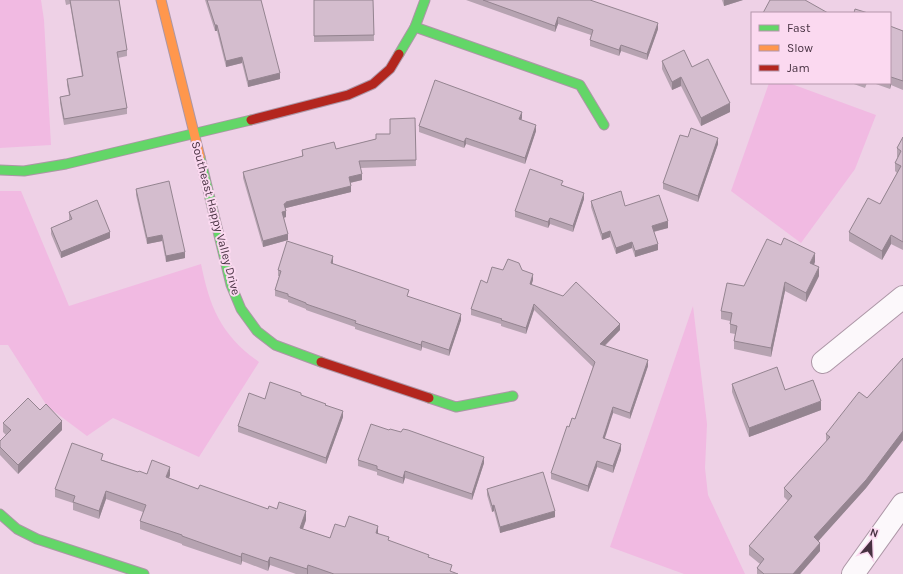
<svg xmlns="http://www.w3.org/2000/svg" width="903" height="574" font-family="Karla,sans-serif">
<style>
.green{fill:#f1bae2}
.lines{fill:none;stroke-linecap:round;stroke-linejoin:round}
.street-casing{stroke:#ac96a6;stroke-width:24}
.fast-casing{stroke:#ac96a6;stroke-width:11}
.slow-casing{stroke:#ac96a6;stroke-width:11}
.jam-casing{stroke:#ac96a6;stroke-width:11}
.street{stroke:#fcf8fb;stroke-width:22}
.fast{stroke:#63d668;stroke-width:9}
.slow{stroke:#ff974d;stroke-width:9}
.jam{stroke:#b3261e;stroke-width:9}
.wall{fill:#b6a3b1}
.shaded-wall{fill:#948490}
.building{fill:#d4bdce;stroke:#948490}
.labels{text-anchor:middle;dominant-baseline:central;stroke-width:4;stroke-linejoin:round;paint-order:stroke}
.street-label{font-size:12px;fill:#473141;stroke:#fbd9f0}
</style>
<rect width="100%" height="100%" fill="#eed1e6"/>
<!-- green -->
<g class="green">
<path d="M 0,0 L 41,0 L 44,20 L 51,145 L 0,148 Z"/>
<path d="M 769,83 L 789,83 L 876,115 L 855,169 L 801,243 L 731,191 Z"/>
<path d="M 0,191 L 21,191 L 69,306 L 201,264 C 210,308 221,335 259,362 L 199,457 L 113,418 L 87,436 L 47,406 L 8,345 L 0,345 Z"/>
<path d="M 693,306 L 707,424 L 705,468 L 708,495 L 745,574 L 684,574 L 610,547 Z"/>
</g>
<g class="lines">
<defs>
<g id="street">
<path d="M 823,362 L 903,297"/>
<path d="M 853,574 L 903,504"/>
</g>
<g id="fast">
<path d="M 415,27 L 580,85 L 604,125"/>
<path d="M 399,54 L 415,27 L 425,0"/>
<path d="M 200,157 L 231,285 L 241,309 L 257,331 L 275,345 L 321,362"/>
<path d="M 0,170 L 24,171 L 66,164 L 251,120"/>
<path d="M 429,398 L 456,407 L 513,396"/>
<path d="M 0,514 L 17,529 L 37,539 L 144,574"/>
</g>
<path id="slow" d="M 161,0 L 200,157"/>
<g id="jam">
<path d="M 251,120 L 348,95 L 373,84 L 390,69 L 399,54"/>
<path d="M 321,362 L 429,398"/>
</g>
</defs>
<!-- street casing -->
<use href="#street" class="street-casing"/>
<!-- fast casing -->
<use href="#fast" class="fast-casing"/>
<!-- slow casing -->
<use href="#slow" class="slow-casing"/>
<!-- jam casing -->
<use href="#jam" class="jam-casing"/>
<!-- street -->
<use href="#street" class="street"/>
<!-- fast -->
<use href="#fast" class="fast"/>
<!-- slow -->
<use href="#slow" class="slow"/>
<!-- jam -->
<use href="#jam" class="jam"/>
</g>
<!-- wall -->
<g class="wall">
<path d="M 65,0 L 119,0 L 127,50 L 127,56 L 118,58 L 127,108 L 127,114 L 64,125 L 60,103 L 60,97 L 69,95 L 67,85 L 67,79 L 82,76 L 70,4 L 66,5 Z"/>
<path d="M 205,0 L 261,0 L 280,79 L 248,87 L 242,63 L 226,67 L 217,31 L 215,31 Z"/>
<path d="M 314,0 L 373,0 L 374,41 L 314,42 Z"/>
<path d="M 466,0 L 590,0 L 658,29 L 647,60 L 621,51 L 619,56 L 590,46 L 590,40 L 591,35 L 558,24 L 555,32 Z"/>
<path d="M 722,0 L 743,0 L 724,6 Z"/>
<path d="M 890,26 L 903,31 L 903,90 L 891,85 L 890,89 L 873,83 L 890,83 Z"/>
<path d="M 662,61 L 692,67 L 730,112 L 701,126 L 681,86 L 672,90 L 662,69 Z"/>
<path d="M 851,83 L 867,83 L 865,88 Z"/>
<path d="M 415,118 L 416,166 L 360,168 L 362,180 L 350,183 L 351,192 L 286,208 L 286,217 L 284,218 L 288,240 L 263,247 L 243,178 L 243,172 L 302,156 L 302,150 L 336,149 L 376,139 L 390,134 Z"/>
<path d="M 522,118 L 521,120 L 536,131 L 525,164 L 466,144 L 464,148 L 419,132 L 419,126 Z"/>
<path d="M 688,137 L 718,144 L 698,202 L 663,189 L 663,183 Z"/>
<path d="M 903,137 L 903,250 L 891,244 L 882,260 L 849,241 L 849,232 L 880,204 L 897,173 L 895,171 L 895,163 L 898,157 L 897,157 L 897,148 Z"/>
<path d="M 563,185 L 584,199 L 573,232 L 550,224 L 548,228 L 515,217 L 515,211 Z"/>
<path d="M 136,189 L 185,258 L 166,262 L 162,241 L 147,244 L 136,195 Z"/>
<path d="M 591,201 L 625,206 L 668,228 L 654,232 L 658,250 L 635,257 L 632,248 L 616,254 L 610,237 L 602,240 L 591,207 Z"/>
<path d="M 69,212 L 110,238 L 61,258 L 51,234 L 51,228 L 69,220 Z"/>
<path d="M 333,262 L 332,264 L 409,297 L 461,320 L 449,356 L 422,347 L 421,351 L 355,329 L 355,327 L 306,310 L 306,309 L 288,302 L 288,300 L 275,296 L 275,290 L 279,276 L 278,276 L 278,270 Z"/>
<path d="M 815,262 L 814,265 L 819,276 L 806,302 L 785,291 L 771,357 L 734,349 L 734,341 L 735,334 L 730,333 L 730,321 L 721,319 L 721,311 Z"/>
<path d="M 503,270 L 522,270 L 533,280 L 531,285 L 620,330 L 605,346 L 648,366 L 630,419 L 613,413 L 604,438 L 621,450 L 613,473 L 597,467 L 588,492 L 551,479 L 551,473 L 569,427 L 575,419 L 593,367 L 534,310 L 526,334 L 501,326 L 501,324 L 471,315 L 471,309 L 487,283 Z"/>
<path d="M 903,358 L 903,440 L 866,488 L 818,541 L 820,551 L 800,574 L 757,574 L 757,568 L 760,564 L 749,555 L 749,546 L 788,501 L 784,497 L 784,488 L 826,442 L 826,434 L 867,398 Z"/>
<path d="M 732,384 L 785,390 L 821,410 L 749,437 L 732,392 Z"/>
<path d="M 301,395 L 326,405 L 343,417 L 326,464 L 238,432 L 238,426 L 265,399 Z"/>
<path d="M 40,410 L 62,430 L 18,474 L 0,455 L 0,441 L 6,435 L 3,432 L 3,423 Z"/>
<path d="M 103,460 L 138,472 L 147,474 L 170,475 L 169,478 L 198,489 L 306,520 L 303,529 L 330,538 L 345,527 L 378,533 L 389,541 L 429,557 L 452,572 L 458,574 L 296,574 L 270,565 L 268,571 L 242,561 L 241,565 L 182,545 L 182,544 L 140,529 L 140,521 L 143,512 L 106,499 L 99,519 L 73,510 L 73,503 L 55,497 L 55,489 Z"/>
<path d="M 358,460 L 484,463 L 472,500 L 405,478 L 403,484 L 377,475 L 377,472 L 358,466 Z"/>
<path d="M 487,489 L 555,517 L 500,533 L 494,511 L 492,512 L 487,495 Z"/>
</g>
<!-- shaded-wall -->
<g class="shaded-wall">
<path d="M 724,0 L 743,0 L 724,6 Z"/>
<path d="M 558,17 L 558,24 L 555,32 L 555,26 Z"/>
<path d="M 658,23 L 658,29 L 647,60 L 647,54 Z"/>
<rect x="215" y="25" width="2" height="6"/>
<path d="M 621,45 L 621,51 L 619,56 L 619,50 Z"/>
<path d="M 242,57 L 242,63 L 226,67 L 226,61 Z"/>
<path d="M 280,73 L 280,79 L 248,87 L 248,81 Z"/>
<path d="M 681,77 L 681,86 L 672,90 L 672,82 Z"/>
<path d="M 891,77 L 891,85 L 890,89 L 890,80 Z"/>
<path d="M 730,103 L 730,112 L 701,126 L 701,118 Z"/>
<path d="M 522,112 L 522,118 L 519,125 L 519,119 Z"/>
<path d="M 536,125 L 536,131 L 525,164 L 525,158 Z"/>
<path d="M 466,138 L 466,144 L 464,148 L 464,142 Z"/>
<path d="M 718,138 L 718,144 L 698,202 L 698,196 Z"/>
<path d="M 362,174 L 362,180 L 349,183 L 349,177 Z"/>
<path d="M 351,186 L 351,192 L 286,208 L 286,210 L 284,210 L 284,204 L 286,202 Z"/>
<path d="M 584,193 L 584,199 L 573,232 L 573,226 Z"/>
<path d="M 286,211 L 286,217 L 282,218 L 282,212 Z"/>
<path d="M 550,218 L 550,224 L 548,228 L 548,222 Z"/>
<path d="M 668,221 L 668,228 L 652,232 L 652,226 Z"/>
<path d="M 610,231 L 610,237 L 602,240 L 602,234 Z"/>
<path d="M 110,232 L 110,238 L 61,258 L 61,252 Z"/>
<path d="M 288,234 L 288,240 L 263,247 L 263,241 Z"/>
<path d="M 162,235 L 162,241 L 147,244 L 147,238 Z"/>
<path d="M 891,235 L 891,244 L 882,260 L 882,251 Z"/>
<path d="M 632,242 L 632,248 L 616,254 L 616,248 Z"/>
<path d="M 658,244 L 658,250 L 635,257 L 635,251 Z"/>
<path d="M 185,252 L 185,258 L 166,262 L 166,256 Z"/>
<path d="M 815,253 L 815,262 L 810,272 L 810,263 Z"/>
<path d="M 333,256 L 333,262 L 331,270 L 331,263 Z"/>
<path d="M 819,267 L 819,276 L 806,302 L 806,293 Z"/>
<path d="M 533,274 L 533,280 L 530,290 L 530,284 Z"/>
<path d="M 785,282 L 785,291 L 771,357 L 771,348 Z"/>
<path d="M 534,304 L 534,310 L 526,334 L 526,328 Z"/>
<path d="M 461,314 L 461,320 L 449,356 L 449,350 Z"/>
<path d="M 620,324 L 620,330 L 600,350 L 600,344 Z"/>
<path d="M 422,341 L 422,347 L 421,351 L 421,345 Z"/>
<path d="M 648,360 L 648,366 L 630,419 L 630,413 Z"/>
<path d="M 821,401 L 821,410 L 749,437 L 749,428 Z"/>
<path d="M 613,407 L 613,413 L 603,444 L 603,438 Z"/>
<path d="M 343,411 L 343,417 L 326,464 L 326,458 Z"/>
<path d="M 62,421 L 62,430 L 18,474 L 18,465 Z"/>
<path d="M 903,431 L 903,440 L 866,488 L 814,546 L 814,537 Z"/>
<path d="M 621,444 L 621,450 L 613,473 L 613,466 Z"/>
<path d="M 484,457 L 484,463 L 472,500 L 472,494 Z"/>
<path d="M 597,461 L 597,467 L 588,492 L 588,486 Z"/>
<path d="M 170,467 L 170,475 L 166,486 L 166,477 Z"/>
<path d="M 405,471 L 405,478 L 403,484 L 403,478 Z"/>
<path d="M 106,491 L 106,499 L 99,519 L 99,511 Z"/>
<path d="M 494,505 L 494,511 L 492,512 L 492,506 Z"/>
<path d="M 306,511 L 306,520 L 300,537 L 300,528 Z"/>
<path d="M 555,511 L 555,517 L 500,533 L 500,527 Z"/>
<path d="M 378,526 L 378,535 L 376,533 Z"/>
<path d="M 820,543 L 820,551 L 800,574 L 793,574 Z"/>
<path d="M 242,553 L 242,561 L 241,565 L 241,557 Z"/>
<path d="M 270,557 L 270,565 L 268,571 L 268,562 Z"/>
<path d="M 308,565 L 308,574 L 307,574 L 307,569 Z"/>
</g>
<!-- building -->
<g class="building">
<path d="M 70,0 L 119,0 L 127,50 L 117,52 L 127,108 L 64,119 L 60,97 L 70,95 L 67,79 L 83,76 Z"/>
<path d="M 207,0 L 261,0 L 280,73 L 248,81 L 242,57 L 226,61 L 217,25 L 215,25 Z"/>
<path d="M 314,0 L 373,0 L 374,35 L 314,36 Z"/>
<path d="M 483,0 L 590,0 L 658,23 L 647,54 L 621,45 L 619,50 L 590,40 L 593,30 L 558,17 L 555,26 Z"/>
<path d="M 770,0 L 805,0 L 828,13 L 763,13 Z"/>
<path d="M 855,9 L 868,13 L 854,13 Z"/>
<path d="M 890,26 L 903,31 L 903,81 L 891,77 L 890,80 Z"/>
<path d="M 684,50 L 692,67 L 708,59 L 730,103 L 701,118 L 681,77 L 672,82 L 662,61 Z"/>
<path d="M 435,80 L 522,112 L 519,119 L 536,125 L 525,158 L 466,138 L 464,142 L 419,126 Z"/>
<path d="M 415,118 L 416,160 L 359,161 L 362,174 L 349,177 L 351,186 L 286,202 L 286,203 L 284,204 L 286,211 L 282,212 L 288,234 L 263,241 L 243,172 L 303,156 L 302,150 L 334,142 L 336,149 L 376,139 L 376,134 L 390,134 L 390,119 Z"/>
<path d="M 691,128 L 718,138 L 698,196 L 663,183 L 680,135 L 688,137 Z"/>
<path d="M 903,137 L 903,242 L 891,235 L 882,251 L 849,232 L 868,198 L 880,204 L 901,166 L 895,163 L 901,151 L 897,148 Z"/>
<path d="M 530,169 L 563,181 L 561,185 L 584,193 L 573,226 L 550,218 L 548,222 L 515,211 Z"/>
<path d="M 169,181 L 185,252 L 166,256 L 162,235 L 147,238 L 136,189 Z"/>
<path d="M 621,191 L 625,206 L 659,195 L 668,221 L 652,226 L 658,244 L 635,251 L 632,242 L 616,248 L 610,231 L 602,234 L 591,201 Z"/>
<path d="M 97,200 L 110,232 L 61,252 L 51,228 L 72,219 L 69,212 Z"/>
<path d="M 784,238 L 815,253 L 810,263 L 819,267 L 806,293 L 785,282 L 771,348 L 734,341 L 737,326 L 730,324 L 732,313 L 721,311 L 727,283 L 744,286 L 767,239 L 781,245 Z"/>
<path d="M 287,241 L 333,256 L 331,263 L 409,290 L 407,296 L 461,314 L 449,350 L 422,341 L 421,345 L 355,323 L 356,321 L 306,304 L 306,303 L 288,296 L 288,294 L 275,290 L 281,271 L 278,270 Z"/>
<path d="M 508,259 L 519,263 L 522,270 L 533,274 L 530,284 L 563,296 L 576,282 L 620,324 L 600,344 L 648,360 L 630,413 L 613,407 L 603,438 L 621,444 L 613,466 L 597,461 L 588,486 L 551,473 L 567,426 L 569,427 L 572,418 L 575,419 L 595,362 L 534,304 L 526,328 L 501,320 L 502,319 L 471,309 L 481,280 L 487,283 L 492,267 L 503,270 Z"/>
<path d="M 903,358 L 903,431 L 866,480 L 814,537 L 820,543 L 793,574 L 764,574 L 757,568 L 764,559 L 749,546 L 792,496 L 784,488 L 830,437 L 826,434 L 859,392 L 867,398 Z"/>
<path d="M 777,367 L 785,390 L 813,380 L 821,401 L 749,428 L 732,384 Z"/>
<path d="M 270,382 L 301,393 L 301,395 L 326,404 L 325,405 L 343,411 L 326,458 L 238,426 L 249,393 L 265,399 Z"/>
<path d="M 28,398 L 40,410 L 46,404 L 62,421 L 18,465 L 0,447 L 0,441 L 11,430 L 3,423 Z"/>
<path d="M 371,424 L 389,430 L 390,429 L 401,432 L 403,429 L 408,430 L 484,457 L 472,494 L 405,471 L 403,478 L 377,469 L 377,466 L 358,460 Z"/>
<path d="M 72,443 L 103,454 L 101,460 L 138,472 L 139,471 L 147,474 L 152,460 L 170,467 L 166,477 L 198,489 L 200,485 L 268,509 L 269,506 L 277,509 L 279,502 L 306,511 L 300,528 L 330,538 L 335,524 L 345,527 L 349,516 L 378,526 L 376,533 L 389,537 L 388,540 L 429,555 L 428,557 L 452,565 L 450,571 L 458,574 L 334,574 L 308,565 L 307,569 L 270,557 L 268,562 L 242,553 L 241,557 L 182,536 L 182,535 L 140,521 L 146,505 L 106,491 L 99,511 L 73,502 L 75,496 L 55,489 Z"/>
<path d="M 543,472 L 555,511 L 500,527 L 494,505 L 492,506 L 487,489 Z"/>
</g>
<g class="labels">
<!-- street labels -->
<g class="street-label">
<text transform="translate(216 218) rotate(75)">Southeast Happy Valley Drive</text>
</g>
</g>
<!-- legend -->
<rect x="751" y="12" width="140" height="72" fill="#fbd9f0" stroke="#b396aa"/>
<rect x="759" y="25" width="20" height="6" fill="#63d668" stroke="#b396aa"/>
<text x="787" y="32" font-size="12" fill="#473141">Fast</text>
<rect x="759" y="45" width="20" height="6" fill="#ff974d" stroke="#b396aa"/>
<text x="787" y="52" font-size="12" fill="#473141">Slow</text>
<rect x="759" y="65" width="20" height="6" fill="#b3261e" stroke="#b396aa"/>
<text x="787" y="72" font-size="12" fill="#473141">Jam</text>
<!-- north arrow -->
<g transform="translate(871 542) rotate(19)" stroke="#fbd9f0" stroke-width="3" paint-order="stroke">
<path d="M0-3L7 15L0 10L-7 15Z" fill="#473141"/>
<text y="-6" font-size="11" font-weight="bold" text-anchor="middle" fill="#473141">N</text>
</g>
</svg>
